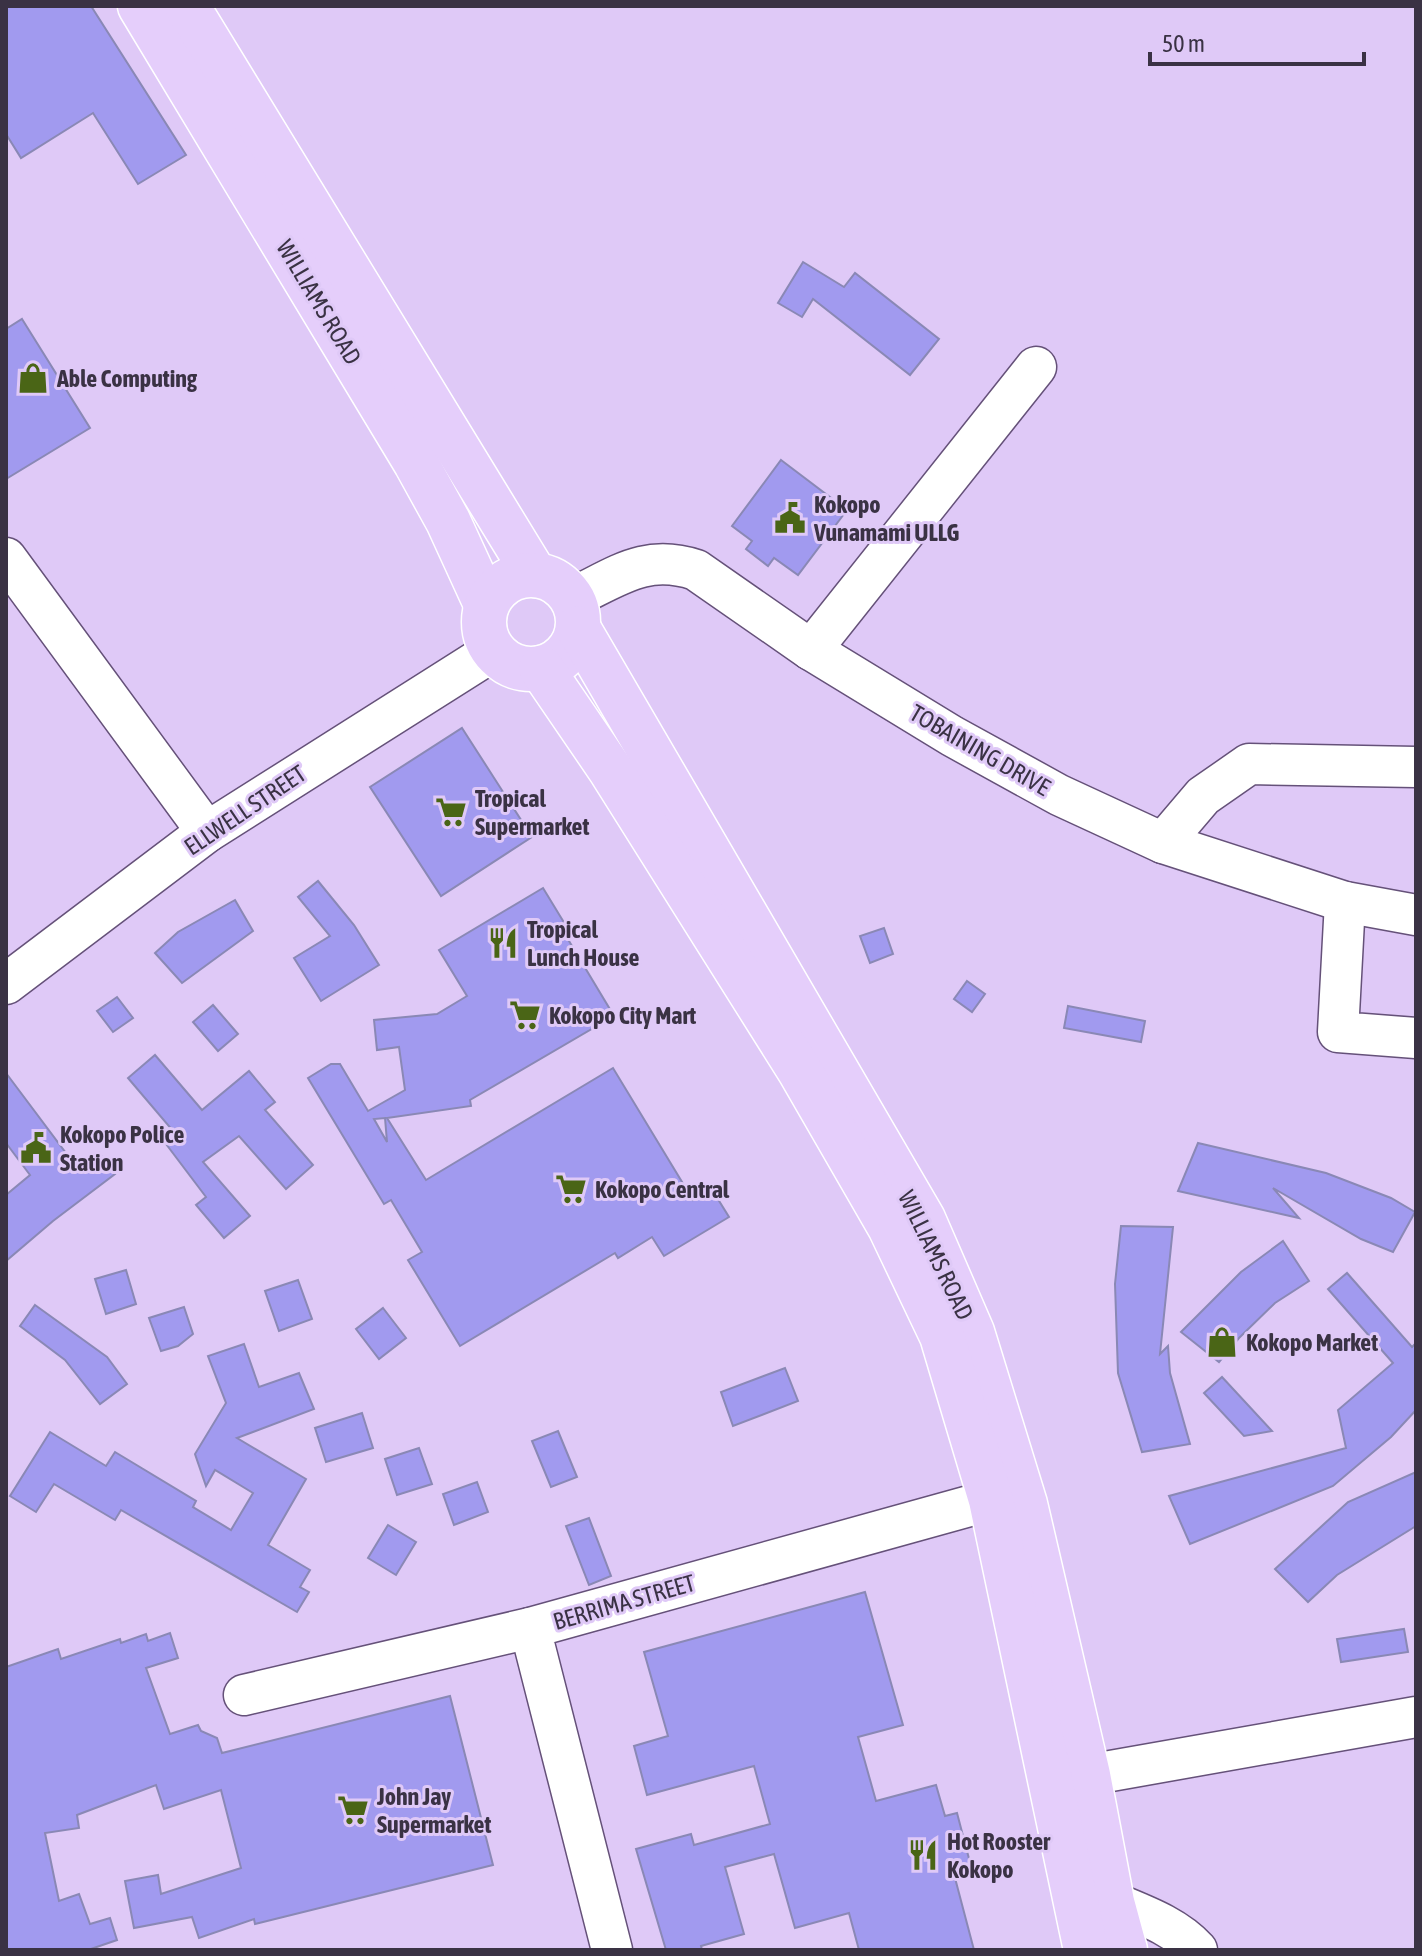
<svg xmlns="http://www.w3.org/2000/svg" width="1422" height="1956" font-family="'Asap Condensed',sans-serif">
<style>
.building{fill:#a19aef;stroke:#8a88b5;stroke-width:2;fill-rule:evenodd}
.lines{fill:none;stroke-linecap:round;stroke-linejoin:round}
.minor-casing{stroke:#655179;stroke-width:43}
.major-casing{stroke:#fff;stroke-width:47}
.minor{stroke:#fff;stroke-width:40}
.major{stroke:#e5cefb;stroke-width:44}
.labels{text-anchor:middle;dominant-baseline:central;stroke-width:6;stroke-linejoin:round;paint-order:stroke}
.street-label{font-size:24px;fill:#3a3244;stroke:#dfc9f7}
.poi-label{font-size:24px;font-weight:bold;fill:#3a3244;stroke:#dfc9f7;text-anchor:start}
</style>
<rect width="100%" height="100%" fill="#dfc9f7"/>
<!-- building -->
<g class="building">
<path d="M 6,6 L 91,6 L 186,155 L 138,184 L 93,113 L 21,158 L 6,134 Z"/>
<path d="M 803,262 L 844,287 L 855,273 L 939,339 L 910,375 L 813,299 L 802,317 L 778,303 Z"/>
<path d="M 22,319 L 90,428 L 6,479 L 6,329 Z"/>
<path d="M 781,460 L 847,510 L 798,575 L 774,558 L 768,566 L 746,549 L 752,541 L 732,526 Z"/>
<path d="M 462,728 L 532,837 L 441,896 L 370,787 Z"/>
<path d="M 318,881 L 354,925 L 379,965 L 321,1001 L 294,958 L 330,936 L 298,897 Z"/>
<path d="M 543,888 L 571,934 L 566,936 L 614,1016 L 470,1100 L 471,1106 L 387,1118 L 426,1180 L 613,1068 L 693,1200 L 711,1188 L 729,1217 L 664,1256 L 652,1237 L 618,1258 L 615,1253 L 460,1346 L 408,1260 L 422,1252 L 391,1200 L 384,1204 L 308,1078 L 331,1064 L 340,1064 L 368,1111 L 405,1090 L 399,1047 L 377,1050 L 374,1020 L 437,1014 L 467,996 L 439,950 ZM 385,1118 L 387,1142 L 374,1119 Z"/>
<path d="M 235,900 L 253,931 L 182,983 L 155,953 L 178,932 Z"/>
<path d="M 884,928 L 893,954 L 870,963 L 860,936 Z"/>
<path d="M 967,981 L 985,994 L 972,1012 L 954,999 Z"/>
<path d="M 117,997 L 133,1018 L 113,1032 L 97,1011 Z"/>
<path d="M 213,1005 L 238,1034 L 218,1051 L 193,1022 Z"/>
<path d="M 1068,1006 L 1145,1021 L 1141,1042 L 1064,1028 Z"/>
<path d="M 155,1055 L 202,1110 L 249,1071 L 275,1102 L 265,1110 L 313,1165 L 286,1189 L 239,1136 L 203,1162 L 250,1216 L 224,1238 L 196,1205 L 206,1197 L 163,1140 L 174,1132 L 128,1078 Z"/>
<path d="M 6,1073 L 78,1169 L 99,1153 L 115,1174 L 53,1221 L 6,1261 L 6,1195 L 30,1175 L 6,1143 Z"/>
<path d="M 1198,1143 L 1326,1173 L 1391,1198 L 1415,1212 L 1393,1252 L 1361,1239 L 1273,1188 L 1299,1218 L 1178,1191 Z"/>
<path d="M 1121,1226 L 1173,1227 L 1160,1354 L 1168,1346 L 1170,1373 L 1190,1444 L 1142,1452 L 1118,1373 L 1115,1284 Z"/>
<path d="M 1283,1241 L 1309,1281 L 1275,1303 L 1239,1338 L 1219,1362 L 1181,1332 L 1241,1272 Z"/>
<path d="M 126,1270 L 136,1304 L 106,1314 L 95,1279 Z"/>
<path d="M 1347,1273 L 1412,1347 L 1416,1343 L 1416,1410 L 1391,1437 L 1333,1486 L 1190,1544 L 1169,1496 L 1346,1448 L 1338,1410 L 1393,1363 L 1328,1289 Z"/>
<path d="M 298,1280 L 312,1319 L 279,1331 L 265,1291 Z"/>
<path d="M 35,1305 L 107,1357 L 127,1384 L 100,1404 L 65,1360 L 20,1326 Z"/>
<path d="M 184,1307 L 193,1334 L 178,1346 L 161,1351 L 149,1318 Z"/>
<path d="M 383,1308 L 406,1338 L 379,1359 L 356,1329 Z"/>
<path d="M 244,1344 L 259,1387 L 299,1373 L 314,1409 L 237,1438 L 306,1479 L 268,1545 L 310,1570 L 300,1587 L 309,1592 L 297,1612 L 121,1510 L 115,1520 L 54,1484 L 36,1512 L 10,1496 L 50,1432 L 106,1466 L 115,1452 L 196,1501 L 193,1507 L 231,1530 L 253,1493 L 215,1470 L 206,1486 L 195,1454 L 226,1403 L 208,1356 Z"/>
<path d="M 785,1368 L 798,1401 L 733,1426 L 721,1392 Z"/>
<path d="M 1222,1377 L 1272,1431 L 1244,1436 L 1204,1393 Z"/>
<path d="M 362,1413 L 373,1448 L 326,1462 L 315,1428 Z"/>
<path d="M 558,1431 L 577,1477 L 551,1487 L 532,1441 Z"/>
<path d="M 419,1448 L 432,1484 L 397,1495 L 385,1459 Z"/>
<path d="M 1416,1472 L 1416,1526 L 1337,1575 L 1308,1602 L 1275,1569 L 1348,1502 Z"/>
<path d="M 477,1482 L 488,1512 L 454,1525 L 443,1494 Z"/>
<path d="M 589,1518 L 611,1576 L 589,1585 L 566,1526 Z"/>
<path d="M 388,1525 L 416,1542 L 396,1575 L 368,1558 Z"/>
<path d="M 865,1592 L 903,1725 L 858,1737 L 876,1801 L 936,1785 L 945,1816 L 957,1813 L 973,1874 L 955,1878 L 974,1950 L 859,1950 L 849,1913 L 795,1928 L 774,1854 L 725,1867 L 744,1934 L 701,1946 L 702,1950 L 666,1950 L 636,1849 L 691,1834 L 694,1845 L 770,1824 L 754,1766 L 647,1795 L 634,1746 L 668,1736 L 644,1652 Z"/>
<path d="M 1404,1629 L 1408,1652 L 1341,1662 L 1337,1639 Z"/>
<path d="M 170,1633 L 178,1658 L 146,1668 L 170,1734 L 198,1725 L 201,1731 L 217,1738 L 222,1753 L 450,1696 L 493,1865 L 255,1924 L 254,1919 L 199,1938 L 192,1917 L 134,1928 L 125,1881 L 158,1875 L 161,1894 L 241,1868 L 221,1790 L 164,1809 L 156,1785 L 77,1815 L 79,1828 L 45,1833 L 59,1901 L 79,1894 L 90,1924 L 110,1918 L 117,1940 L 88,1950 L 6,1950 L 6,1667 L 58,1649 L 61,1659 L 120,1639 L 121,1643 L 146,1634 L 148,1641 Z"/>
</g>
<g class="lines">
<defs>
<g id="minor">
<path d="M 6,558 L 207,832"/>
<path d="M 572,598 C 617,577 645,553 696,570 L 811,650 L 952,736 L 1059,795 L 1163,843 L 1345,902 L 1416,915"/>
<path d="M 811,650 L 1036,367"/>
<path d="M 1163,843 L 1203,796 L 1249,764 L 1416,767"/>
<path d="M 1345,902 L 1338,1032 L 1416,1038"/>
<path d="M 6,984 L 207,832 L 493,651"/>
<path d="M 244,1695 L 530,1628"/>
<path d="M 1088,1775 L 1416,1717"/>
<path d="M 1112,1902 C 1143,1915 1175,1926 1197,1950"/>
<path d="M 612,1950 L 530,1628 L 991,1500"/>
</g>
<g id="major">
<path d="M 140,6 L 416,463 L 448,521 L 486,604"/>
<path d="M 187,6 L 535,575"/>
<circle cx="531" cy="622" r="47"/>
<path d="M 578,628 L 923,1219 L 972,1332 L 1025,1504 L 1088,1775 L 1112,1902 L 1125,1950"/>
<path d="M 541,668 L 610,769 L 800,1071 L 890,1227 L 942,1336 L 991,1500 L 1086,1950"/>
</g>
</defs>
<!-- minor casing -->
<use href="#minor" class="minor-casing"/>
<!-- major casing -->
<use href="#major" class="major-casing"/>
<!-- minor -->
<use href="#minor" class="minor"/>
<!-- major -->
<use href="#major" class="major"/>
</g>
<!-- icons -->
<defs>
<symbol id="shop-bare" viewBox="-9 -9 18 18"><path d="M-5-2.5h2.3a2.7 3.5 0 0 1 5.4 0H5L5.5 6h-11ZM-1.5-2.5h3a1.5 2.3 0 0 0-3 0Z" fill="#4a6516" stroke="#dfc9f7" stroke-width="2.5" paint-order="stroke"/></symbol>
<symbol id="civic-bare" viewBox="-9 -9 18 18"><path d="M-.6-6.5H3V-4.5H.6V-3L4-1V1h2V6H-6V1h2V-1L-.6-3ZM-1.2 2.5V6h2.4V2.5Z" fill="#4a6516" stroke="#dfc9f7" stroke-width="2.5" paint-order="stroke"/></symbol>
<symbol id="supermarket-bare" viewBox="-9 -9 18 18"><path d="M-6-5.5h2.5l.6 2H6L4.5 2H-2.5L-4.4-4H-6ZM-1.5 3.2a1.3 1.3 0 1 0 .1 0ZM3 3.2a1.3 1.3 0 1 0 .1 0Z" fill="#4a6516" stroke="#dfc9f7" stroke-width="2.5" paint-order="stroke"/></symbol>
<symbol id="restaurant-bare" viewBox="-9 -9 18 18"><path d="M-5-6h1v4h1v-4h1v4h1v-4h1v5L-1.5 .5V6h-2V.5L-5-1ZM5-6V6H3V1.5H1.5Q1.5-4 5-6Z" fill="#4a6516" stroke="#dfc9f7" stroke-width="2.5" paint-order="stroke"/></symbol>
</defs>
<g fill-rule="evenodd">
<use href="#shop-bare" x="11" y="356" width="44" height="44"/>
<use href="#civic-bare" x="768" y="496" width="44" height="44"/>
<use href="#supermarket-bare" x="429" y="790" width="44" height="44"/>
<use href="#restaurant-bare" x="481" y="921" width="44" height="44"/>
<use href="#supermarket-bare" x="503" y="993" width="44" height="44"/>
<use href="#civic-bare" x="14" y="1126" width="44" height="44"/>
<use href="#supermarket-bare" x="549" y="1167" width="44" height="44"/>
<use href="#shop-bare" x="1200" y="1320" width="44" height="44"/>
<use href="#supermarket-bare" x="331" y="1788" width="44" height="44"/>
<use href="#restaurant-bare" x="901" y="1833" width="44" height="44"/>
</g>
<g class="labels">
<!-- street labels -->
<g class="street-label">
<text transform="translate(319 302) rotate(59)">WILLIAMS ROAD</text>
<text transform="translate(980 750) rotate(30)">TOBAINING DRIVE</text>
<text transform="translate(245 810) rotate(-34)">ELLWELL STREET</text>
<text transform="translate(936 1255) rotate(64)">WILLIAMS ROAD</text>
<text transform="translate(624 1602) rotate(-16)">BERRIMA STREET</text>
</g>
<!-- poi labels -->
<g class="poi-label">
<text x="57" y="378">Able Computing</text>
<text x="814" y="504">Kokopo<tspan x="814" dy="28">Vunamami ULLG</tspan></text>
<text x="475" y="798">Tropical<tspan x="475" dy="28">Supermarket</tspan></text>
<text x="527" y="929">Tropical<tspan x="527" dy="28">Lunch House</tspan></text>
<text x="549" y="1015">Kokopo City Mart</text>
<text x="60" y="1134">Kokopo Police<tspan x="60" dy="28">Station</tspan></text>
<text x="595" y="1189">Kokopo Central</text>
<text x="1246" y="1342">Kokopo Market</text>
<text x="377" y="1796">John Jay<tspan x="377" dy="28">Supermarket</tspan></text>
<text x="947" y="1841">Hot Rooster<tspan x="947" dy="28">Kokopo</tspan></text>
</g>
</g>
<!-- border -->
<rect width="1422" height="1956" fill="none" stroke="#3a3244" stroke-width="16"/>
<!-- scale -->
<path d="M1150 52v12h214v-12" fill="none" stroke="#3a3244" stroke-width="4"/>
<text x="1162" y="52" font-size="24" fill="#3a3244" stroke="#dfc9f7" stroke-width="6" paint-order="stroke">50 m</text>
</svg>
